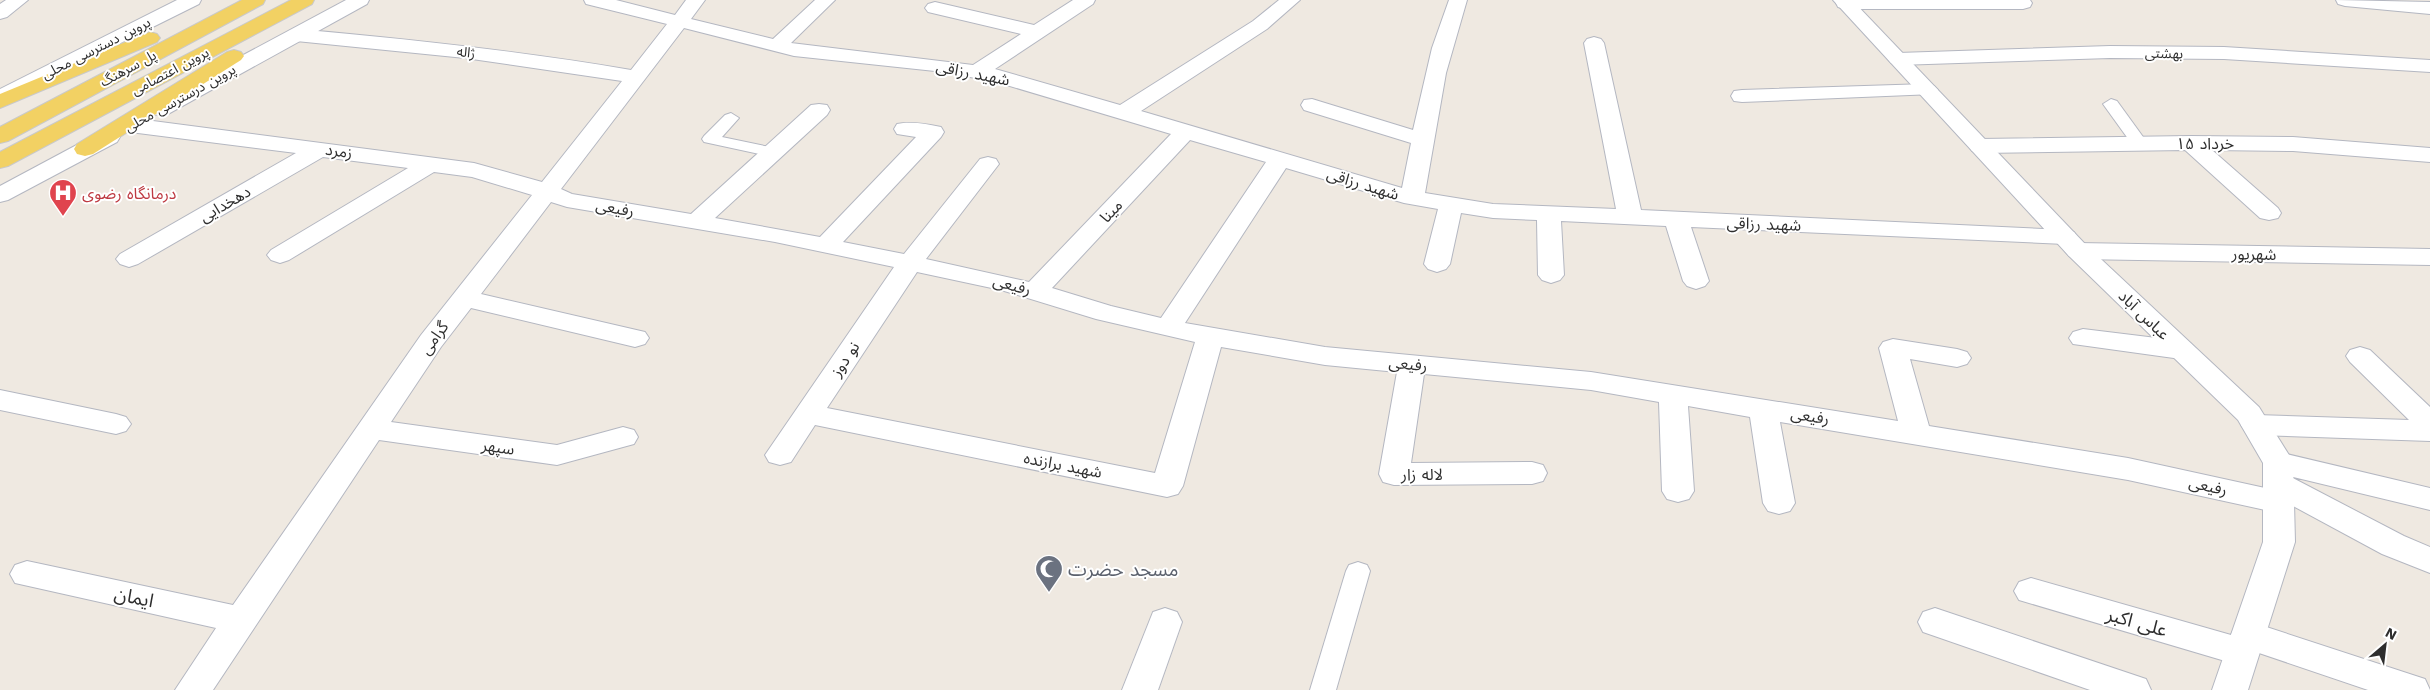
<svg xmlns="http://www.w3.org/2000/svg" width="2430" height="690" font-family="'Work Sans','Noto Sans Arabic',sans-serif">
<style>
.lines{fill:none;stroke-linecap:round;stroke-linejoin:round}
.lane-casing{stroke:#b4b7c1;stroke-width:2}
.street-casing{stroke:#b4b7c1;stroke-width:2}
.secondary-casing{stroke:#b4b7c1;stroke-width:2}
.primary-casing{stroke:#c9c9c9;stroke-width:2}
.lane{fill:#fff;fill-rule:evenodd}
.street{fill:#fff;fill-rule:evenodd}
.secondary{fill:#fff;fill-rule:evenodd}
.primary{fill:#f2d163;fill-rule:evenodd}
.labels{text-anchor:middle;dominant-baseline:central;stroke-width:4;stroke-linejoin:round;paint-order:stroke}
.far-street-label{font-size:14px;fill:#2e2e2e;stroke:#fff}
.street-label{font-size:16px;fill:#2e2e2e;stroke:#fff}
.health-label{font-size:16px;fill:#be3a42;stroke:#fff;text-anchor:start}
.near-worship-label{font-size:19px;fill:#5b616d;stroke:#fff;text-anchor:start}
.near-street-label{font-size:19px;fill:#2e2e2e;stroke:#fff}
</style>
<rect width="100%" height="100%" fill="#efe9e1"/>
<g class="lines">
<defs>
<g id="lane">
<path d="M 2111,99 L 2117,101 L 2146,141 L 2148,144 L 2146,147 L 2134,147 L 2103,104 Z"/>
<path d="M 731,113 L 739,118 L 722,137 L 779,149 L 781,152 L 779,155 L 773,157 L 704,142 L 702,139 L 704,136 L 725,115 Z"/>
<path d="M 1358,562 L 1367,565 L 1370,571 L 1336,690 L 1310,690 L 1346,571 L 1349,565 Z"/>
</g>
<g id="street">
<path d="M 584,0 L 616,0 L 675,15 L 686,0 L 705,0 L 691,19 L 773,39 L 815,0 L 835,0 L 791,43 L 973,65 L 1021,34 L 928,12 L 925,8 L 928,4 L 935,2 L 1034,25 L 1073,0 L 1095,0 L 1093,4 L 995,69 L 1120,105 L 1253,21 L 1279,0 L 1300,0 L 1267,29 L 1141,111 L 1402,188 L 1411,143 L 1304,110 L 1301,105 L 1304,100 L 1312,99 L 1413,130 L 1432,48 L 1449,0 L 1467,0 L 1446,73 L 1425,193 L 1493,204 L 1616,209 L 1584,43 L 1587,39 L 1594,37 L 1601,39 L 1604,43 L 1641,210 L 2065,230 L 2074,232 L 2077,237 L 2074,242 L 2065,244 L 1691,227 L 1709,281 L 1705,286 L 1696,289 L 1687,286 L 1683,281 L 1666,226 L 1561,221 L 1564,275 L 1560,280 L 1551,283 L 1542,280 L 1538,275 L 1537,220 L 1493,218 L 1461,213 L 1450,264 L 1446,269 L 1437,272 L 1428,269 L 1424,264 L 1438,209 L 1404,203 L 1286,168 L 1185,323 L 1325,347 L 1591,372 L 1898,421 L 1879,348 L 1883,342 L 1893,339 L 1957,349 L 1967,352 L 1971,358 L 1967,364 L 1957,367 L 1910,359 L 1929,426 L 2128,458 L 2265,488 L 2263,484 L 2267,476 L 2277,473 L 2267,471 L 2263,463 L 2267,455 L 2278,452 L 2430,488 L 2430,510 L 2289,476 L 2404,536 L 2430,547 L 2430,573 L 2382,554 L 2293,506 L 2290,510 L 2279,513 L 2128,480 L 1780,422 L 1795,503 L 1790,511 L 1779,514 L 1768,511 L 1763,503 L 1750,417 L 1688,406 L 1694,491 L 1689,499 L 1678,502 L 1667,499 L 1662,491 L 1659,402 L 1591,390 L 1424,374 L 1411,463 L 1532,462 L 1543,465 L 1547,473 L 1543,481 L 1532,484 L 1394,485 L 1383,482 L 1379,474 L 1397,372 L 1325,365 L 1221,347 L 1183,486 L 1178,494 L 1167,497 L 815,425 L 791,462 L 780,465 L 769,462 L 765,455 L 894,267 L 775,242 L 567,207 L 551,202 L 481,294 L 645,332 L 649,338 L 645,344 L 635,347 L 471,308 L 441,347 L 391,422 L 557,445 L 623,427 L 634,430 L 638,437 L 634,444 L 557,465 L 379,440 L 213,690 L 175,690 L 216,628 L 15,583 L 10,574 L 15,565 L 27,561 L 233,605 L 421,335 L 532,195 L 472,177 L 434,172 L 289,260 L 280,263 L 271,260 L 267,255 L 271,250 L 408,168 L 323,157 L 138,264 L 129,267 L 120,264 L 116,259 L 120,254 L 296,153 L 130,132 L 122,130 L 119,125 L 122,120 L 130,118 L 474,163 L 542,182 L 622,81 L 465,58 L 296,41 L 289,39 L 286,35 L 289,31 L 296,29 C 408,39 520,51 631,70 L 667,24 L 586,4 ZM 684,28 L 794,56 L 935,71 L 993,81 L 1171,134 L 1029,282 L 926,259 L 999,164 L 996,159 L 988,157 L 980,159 L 904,254 L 843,242 L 941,137 L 944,132 L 941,127 C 927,124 911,121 897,124 L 894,129 L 897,134 L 916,137 L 820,237 L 715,218 L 827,115 L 830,110 L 827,105 L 819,104 L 811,105 L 691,214 L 572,194 L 561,189 ZM 1190,140 L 1266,162 L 1161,318 L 1111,306 L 1052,288 ZM 917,272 L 1001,290 L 1096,319 L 1195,342 L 1155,473 L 827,408 Z"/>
<path d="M 1838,0 L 2030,0 L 2032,3 L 2030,7 L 2023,9 L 1845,9 L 1838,7 L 1836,3 Z"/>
<path d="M 2336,0 L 2430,2 L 2430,14 L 2345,6 L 2338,4 Z"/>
<path d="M 2110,46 L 2224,47 L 2430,60 L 2430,72 L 2224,59 L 2110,58 L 1898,65 L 1891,63 L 1888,59 L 1891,55 L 1898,53 Z"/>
<path d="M 1927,84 L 1934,86 L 1938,90 L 1934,94 L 1742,102 L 1734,101 L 1731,96 L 1734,91 L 1742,90 Z"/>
<path d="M 2191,136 L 2293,137 L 2430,148 L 2430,162 L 2293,151 L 2212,150 L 2278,208 L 2281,213 L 2278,218 L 2269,220 L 2260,218 L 2185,150 L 1980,153 L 1972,151 L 1969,146 L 1972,141 L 1980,139 Z"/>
<path d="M 2078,243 L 2430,249 L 2430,265 L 2078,259 L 2069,256 L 2065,251 L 2069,246 Z"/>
<path d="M 2083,329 L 2181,341 L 2191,344 L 2195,350 L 2191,356 L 2181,359 L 2073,344 L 2069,338 L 2073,332 Z"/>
<path d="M 2360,347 L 2370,350 L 2430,407 L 2430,441 L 2256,435 L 2246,432 L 2241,425 L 2246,418 L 2256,415 L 2409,420 L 2350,362 L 2346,356 L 2350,350 Z"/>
<path d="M 0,390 L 116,414 L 126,417 L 131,424 L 126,431 L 116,434 L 0,410 Z"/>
<path d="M 2031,578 L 2231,635 L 2236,625 L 2248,621 L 2425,679 L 2430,690 L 2368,690 L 2259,653 L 2254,662 L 2242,666 L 2019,600 L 2014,591 L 2019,582 Z"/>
<path d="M 1165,608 L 1177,612 L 1182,622 L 1158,690 L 1122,690 L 1153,612 Z"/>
<path d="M 1935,608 L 2146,679 L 2151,690 L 2090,690 L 1923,632 L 1918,622 L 1923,612 Z"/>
</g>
<g id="secondary">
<path d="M 6,0 L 28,0 L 7,17 L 0,19 L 0,4 Z"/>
<path d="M 177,0 L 201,0 L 199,4 L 0,103 L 0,89 Z"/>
<path d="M 346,0 L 369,0 L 367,4 L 168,114 L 160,115 L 152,114 L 149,109 L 152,104 Z"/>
<path d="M 1833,0 L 1852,0 L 2087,246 L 2259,407 L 2289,455 L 2293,463 L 2295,542 L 2248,690 L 2212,690 L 2263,542 L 2263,463 L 2238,420 L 2069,256 Z"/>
<path d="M 109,130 L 117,132 L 120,137 L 117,142 L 8,200 L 0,202 L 0,186 L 101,132 Z"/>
</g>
<g id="primary">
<path d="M 242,0 L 265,0 L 263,4 L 8,141 L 0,143 L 0,127 Z"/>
<path d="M 291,0 L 314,0 L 312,4 L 8,166 L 0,168 L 0,152 Z"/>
<path d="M 150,32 L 157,34 L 160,38 L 157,42 L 0,108 L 0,94 Z"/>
<path d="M 234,50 L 241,52 L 244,56 L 241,60 L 93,154 L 85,156 L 77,154 L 74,149 L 77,144 L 227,52 Z"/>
</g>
</defs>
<!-- lane casing -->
<use href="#lane" class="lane-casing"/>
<!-- street casing -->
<use href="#street" class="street-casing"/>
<!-- secondary casing -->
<use href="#secondary" class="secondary-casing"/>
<!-- primary casing -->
<use href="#primary" class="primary-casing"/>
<!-- lane -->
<use href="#lane" class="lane"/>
<!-- street -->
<use href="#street" class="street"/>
<!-- secondary -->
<use href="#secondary" class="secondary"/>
<!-- primary -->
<use href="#primary" class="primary"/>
</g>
<!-- icons -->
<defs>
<symbol id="hospital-pin" viewBox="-11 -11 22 30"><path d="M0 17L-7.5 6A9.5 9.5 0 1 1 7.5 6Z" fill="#e0444e" stroke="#fff"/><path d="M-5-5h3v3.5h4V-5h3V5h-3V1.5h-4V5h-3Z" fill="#fff"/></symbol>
<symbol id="mosque-pin" viewBox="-11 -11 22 30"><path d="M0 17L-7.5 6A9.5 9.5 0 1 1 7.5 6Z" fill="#6b7280" stroke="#fff"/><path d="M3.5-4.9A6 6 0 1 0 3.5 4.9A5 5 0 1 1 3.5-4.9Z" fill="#fff"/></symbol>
</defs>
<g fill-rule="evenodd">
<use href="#hospital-pin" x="47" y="177" width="32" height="43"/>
<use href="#mosque-pin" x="1033" y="553" width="32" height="43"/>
</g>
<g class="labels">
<!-- far-street labels -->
<g class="far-street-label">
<text transform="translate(96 48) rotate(-27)">پروین دسترسی محلی</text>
<text transform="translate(466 52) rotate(7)">ژاله</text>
<text transform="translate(2164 53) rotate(1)">بهشتی</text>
<text transform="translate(128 68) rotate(-28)">پل سرهنگ</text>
<text transform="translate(170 71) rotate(-28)">پروین اعتصامی</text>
<text transform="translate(180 98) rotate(-29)">پروین درسترسی محلی</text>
</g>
<!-- street labels -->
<g class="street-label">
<text transform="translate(973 73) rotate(11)">شهید رزاقی</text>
<text x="2205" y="143">۱۵ خرداد</text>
<text transform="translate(339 151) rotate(8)">زمرد</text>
<text transform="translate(1363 184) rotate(17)">شهید رزاقی</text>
<text transform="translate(225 204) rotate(-30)">دهخدایی</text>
<text transform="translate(615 208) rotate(10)">رفیعی</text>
<text transform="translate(1111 211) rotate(-47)">مینا</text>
<text transform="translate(1764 224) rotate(2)">شهید رزاقی</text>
<text transform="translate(2254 254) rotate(1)">شهریور</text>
<text transform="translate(1012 285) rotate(15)">رفیعی</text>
<text transform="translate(2144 315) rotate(44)">عباس آباد</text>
<text transform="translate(434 338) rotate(-54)">گرامی</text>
<text transform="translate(845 359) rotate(-56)">نو دوز</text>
<text transform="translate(1408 364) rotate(5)">رفیعی</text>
<text transform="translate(1810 416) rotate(9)">رفیعی</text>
<text transform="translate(498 447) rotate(8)">سپهر</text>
<text transform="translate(1063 465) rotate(11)">شهید برازنده</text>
<text x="1422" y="474">لاله زار</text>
<text transform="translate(2208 486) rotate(12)">رفیعی</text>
</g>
<!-- health labels -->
<g class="health-label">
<text x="82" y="193">درمانگاه رضوی</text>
</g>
<!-- near-worship labels -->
<g class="near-worship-label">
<text x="1068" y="569">مسجد حضرت</text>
</g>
<!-- near-street labels -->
<g class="near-street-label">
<text transform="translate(134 597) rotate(12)">ایمان</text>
<text transform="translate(2137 622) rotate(16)">علی اکبر</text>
</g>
</g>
<!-- north arrow -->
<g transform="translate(2385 645) rotate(28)" stroke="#ffffff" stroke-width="4" paint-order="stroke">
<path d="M0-4L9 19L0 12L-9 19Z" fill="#2e2e2e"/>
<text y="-8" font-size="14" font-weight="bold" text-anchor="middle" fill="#2e2e2e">N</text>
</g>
</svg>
